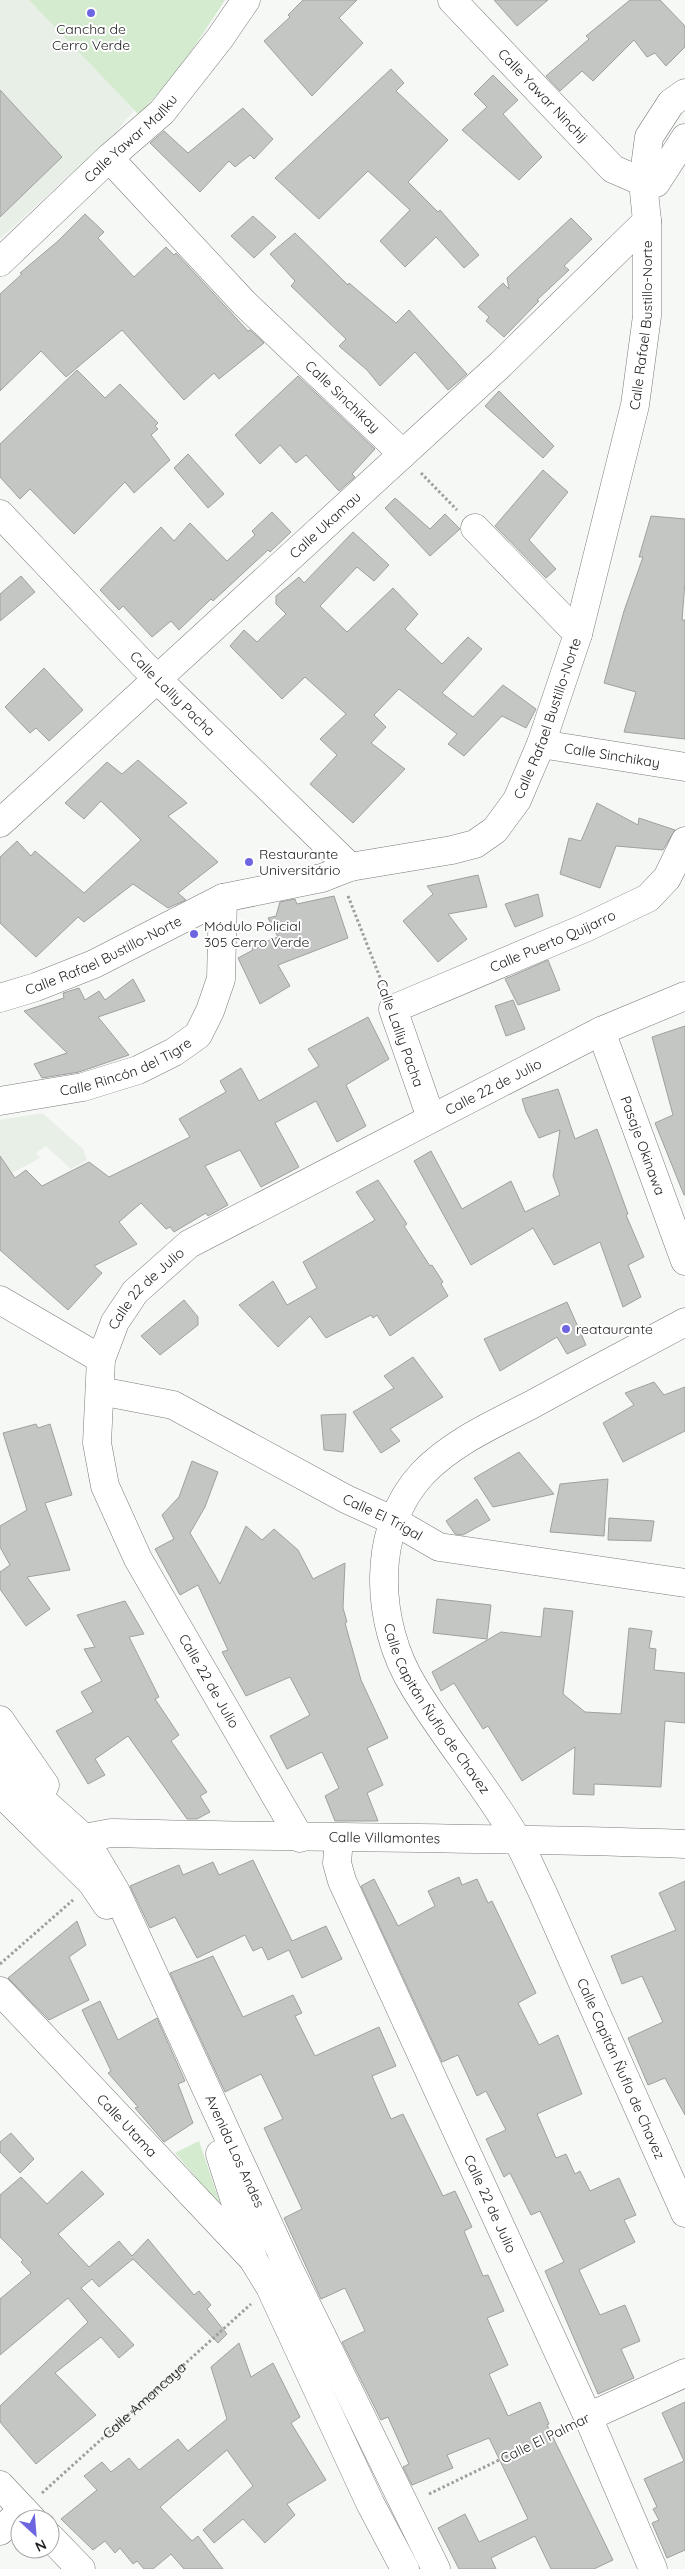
<svg xmlns="http://www.w3.org/2000/svg" width="685" height="2569" font-family="Quicksand,sans-serif">
<style>
.built{fill:#e7efe6}
.green{fill:#d4ebd0}
.building{fill:#c4c6c3;stroke:#9fa19f}
.lines{fill:none;stroke-linecap:round;stroke-linejoin:round}
.minor-casing{stroke:#7a7c7a;stroke-width:29}
.path{stroke:#9e9f9d;stroke-width:3;stroke-dasharray:2.5 2.5;stroke-linecap:butt}
.minor{stroke:#fff;stroke-width:28}
.poi-dot{fill:#6d66e0;stroke:#fff;stroke-width:2}
.labels{text-anchor:middle;dominant-baseline:central;stroke-width:4;stroke-linejoin:round;paint-order:stroke}
.poi-label{font-size:14px;fill:#1c1d1c;stroke:#fff;text-anchor:start}
.street-label{font-size:14px;fill:#1c1d1c;stroke:#fff}
</style>
<rect width="100%" height="100%" fill="#f6f8f5"/>
<!-- built -->
<g class="built">
<path d="M 0,0 L 29,0 L 134,110 L 115,133 L 0,239 Z"/>
<path d="M 42,1113 L 83,1149 L 87,1160 L 71,1169 L 46,1146 L 36,1153 L 40,1158 L 12,1173 L 0,1156 L 0,1120 Z"/>
</g>
<!-- green -->
<g class="green">
<path d="M 29,0 L 225,0 L 181,67 L 139,115 Z"/>
<path d="M 199,2141 L 221,2206 L 175,2153 Z"/>
</g>
<!-- building -->
<g class="building">
<path d="M 303,0 L 357,0 L 339,18 L 363,43 L 312,96 L 264,41 L 290,17 L 288,15 Z"/>
<path d="M 494,0 L 548,0 L 517,26 Z"/>
<path d="M 630,0 L 660,0 L 685,26 L 685,47 L 666,66 L 655,53 L 647,57 L 634,40 L 593,81 L 582,71 L 560,91 L 546,76 L 589,39 L 586,36 Z"/>
<path d="M 391,69 L 404,83 L 396,91 L 448,140 L 408,182 L 438,212 L 440,210 L 479,255 L 464,268 L 436,237 L 405,267 L 380,241 L 410,210 L 368,171 L 319,219 L 275,178 Z"/>
<path d="M 493,75 L 518,100 L 503,114 L 542,157 L 519,180 L 462,130 L 487,107 L 474,94 Z"/>
<path d="M 0,90 L 62,157 L 0,217 Z"/>
<path d="M 243,108 L 273,139 L 254,159 L 250,155 L 235,167 L 229,161 L 200,192 L 150,143 L 164,131 L 188,153 Z"/>
<path d="M 85,214 L 104,232 L 98,238 L 134,277 L 166,247 L 174,255 L 176,253 L 248,331 L 250,330 L 264,343 L 219,379 L 214,373 L 184,400 L 122,330 L 66,377 L 41,351 L 0,391 L 0,294 L 22,274 L 20,273 L 58,241 Z"/>
<path d="M 253,216 L 276,237 L 254,258 L 231,236 Z"/>
<path d="M 571,218 L 592,239 L 564,266 L 569,270 L 537,300 L 539,301 L 504,337 L 486,321 L 489,317 L 478,307 L 503,283 L 509,289 L 507,278 Z"/>
<path d="M 295,233 L 348,285 L 349,283 L 396,323 L 409,310 L 467,374 L 448,390 L 415,352 L 380,386 L 367,370 L 339,346 L 346,339 L 291,286 L 295,281 L 270,254 Z"/>
<path d="M 77,370 L 105,398 L 120,384 L 158,423 L 155,426 L 158,429 L 151,435 L 170,460 L 134,493 L 125,482 L 74,534 L 30,489 L 20,499 L 0,477 L 0,444 Z"/>
<path d="M 298,376 L 375,449 L 352,474 L 355,477 L 339,491 L 306,455 L 296,463 L 280,445 L 260,464 L 235,435 Z"/>
<path d="M 499,391 L 554,446 L 543,458 L 485,406 Z"/>
<path d="M 188,454 L 224,494 L 208,508 L 174,468 Z"/>
<path d="M 543,470 L 568,492 L 529,540 L 556,569 L 546,578 L 495,526 Z"/>
<path d="M 395,498 L 430,529 L 445,514 L 460,529 L 430,556 L 385,508 Z"/>
<path d="M 272,512 L 291,532 L 270,552 L 268,550 L 213,601 L 211,599 L 179,630 L 171,621 L 152,637 L 123,606 L 119,610 L 100,590 L 161,527 L 174,541 L 190,523 L 227,561 L 255,535 L 252,531 Z"/>
<path d="M 651,516 L 685,519 L 685,582 L 682,620 L 685,620 L 685,739 L 624,732 L 636,692 L 604,683 L 624,611 L 643,557 L 639,557 Z"/>
<path d="M 353,532 L 389,565 L 374,581 L 357,567 L 320,606 L 347,632 L 393,588 L 418,614 L 405,629 L 442,664 L 468,637 L 482,649 L 442,693 L 473,717 L 503,685 L 536,709 L 526,728 L 502,716 L 464,756 L 448,744 L 457,734 L 399,689 L 374,715 L 386,727 L 371,743 L 405,769 L 353,823 L 310,784 L 337,755 L 320,739 L 346,714 L 305,677 L 282,699 L 230,646 L 244,630 L 257,642 L 286,614 L 276,604 L 276,596 L 299,577 L 304,583 Z"/>
<path d="M 21,576 L 35,592 L 0,621 L 0,594 Z"/>
<path d="M 44,668 L 83,710 L 49,741 L 36,728 L 30,733 L 5,707 Z"/>
<path d="M 138,760 L 187,803 L 168,816 L 218,862 L 178,893 L 186,900 L 168,908 L 133,884 L 84,922 L 78,917 L 36,957 L 0,923 L 0,857 L 17,841 L 31,856 L 35,851 L 84,893 L 141,840 L 101,801 L 84,819 L 65,803 L 107,762 L 122,774 Z"/>
<path d="M 597,803 L 638,825 L 639,818 L 675,830 L 663,850 L 616,846 L 600,888 L 560,874 L 569,838 L 581,841 Z"/>
<path d="M 478,875 L 487,907 L 448,914 L 467,939 L 438,962 L 403,921 L 433,894 L 427,886 Z"/>
<path d="M 538,894 L 543,916 L 515,927 L 505,904 Z"/>
<path d="M 334,896 L 348,938 L 278,965 L 290,986 L 260,1004 L 238,958 L 253,950 L 251,947 L 278,937 L 268,918 L 276,916 L 280,902 L 295,899 L 297,904 Z"/>
<path d="M 548,960 L 560,990 L 518,1005 L 505,979 Z"/>
<path d="M 133,979 L 145,1001 L 98,1017 L 129,1055 L 79,1072 L 42,1078 L 34,1064 L 67,1053 L 24,1011 L 64,998 L 63,993 L 79,988 L 85,1000 L 99,991 L 105,1000 Z"/>
<path d="M 513,1000 L 525,1029 L 506,1036 L 495,1006 Z"/>
<path d="M 368,1017 L 389,1059 L 346,1085 L 366,1126 L 337,1142 L 316,1101 L 275,1123 L 299,1167 L 261,1187 L 240,1150 L 205,1166 L 228,1205 L 208,1216 L 206,1213 L 174,1232 L 170,1227 L 166,1229 L 141,1203 L 119,1222 L 137,1244 L 94,1266 L 102,1273 L 68,1310 L 0,1250 L 0,1156 L 15,1178 L 26,1170 L 42,1186 L 89,1162 L 109,1177 L 190,1137 L 179,1119 L 226,1092 L 220,1081 L 241,1068 L 259,1101 L 319,1066 L 308,1049 Z"/>
<path d="M 685,1026 L 685,1195 L 684,1195 L 655,1123 L 673,1115 L 652,1037 Z"/>
<path d="M 558,1089 L 575,1139 L 597,1129 L 628,1214 L 626,1215 L 644,1257 L 628,1265 L 641,1297 L 623,1307 L 600,1242 L 554,1265 L 533,1228 L 471,1265 L 414,1161 L 431,1151 L 462,1209 L 511,1181 L 525,1212 L 560,1195 L 553,1176 L 560,1130 L 539,1138 L 526,1112 L 522,1099 Z"/>
<path d="M 378,1180 L 407,1224 L 404,1226 L 430,1266 L 432,1265 L 443,1282 L 441,1284 L 448,1296 L 390,1336 L 377,1315 L 373,1318 L 371,1315 L 326,1338 L 310,1316 L 278,1347 L 239,1305 L 273,1281 L 287,1305 L 317,1288 L 303,1262 L 375,1220 L 356,1192 Z"/>
<path d="M 184,1300 L 198,1317 L 198,1325 L 160,1355 L 141,1336 Z"/>
<path d="M 567,1302 L 586,1345 L 567,1354 L 557,1337 L 500,1371 L 484,1339 Z"/>
<path d="M 413,1357 L 443,1397 L 390,1429 L 400,1441 L 381,1453 L 353,1412 L 394,1388 L 384,1376 Z"/>
<path d="M 654,1382 L 664,1395 L 685,1387 L 685,1431 L 623,1462 L 603,1423 L 634,1405 L 625,1393 Z"/>
<path d="M 346,1414 L 343,1452 L 324,1450 L 321,1415 Z"/>
<path d="M 36,1424 L 38,1428 L 50,1424 L 72,1495 L 45,1503 L 70,1570 L 27,1577 L 50,1609 L 26,1626 L 0,1589 L 0,1572 L 10,1565 L 0,1547 L 0,1526 L 27,1510 L 3,1433 Z"/>
<path d="M 519,1452 L 554,1494 L 493,1507 L 474,1478 Z"/>
<path d="M 192,1461 L 218,1472 L 205,1507 L 190,1533 L 220,1584 L 246,1526 L 262,1540 L 274,1529 L 298,1550 L 313,1579 L 345,1563 L 343,1608 L 347,1622 L 345,1623 L 361,1680 L 388,1738 L 367,1748 L 383,1785 L 367,1793 L 378,1821 L 335,1821 L 325,1796 L 339,1788 L 322,1752 L 287,1769 L 270,1736 L 310,1715 L 290,1677 L 246,1696 L 222,1652 L 228,1650 L 198,1585 L 180,1595 L 155,1549 L 174,1539 L 162,1515 L 179,1497 Z"/>
<path d="M 608,1479 L 604,1536 L 550,1532 L 560,1484 Z"/>
<path d="M 477,1499 L 490,1520 L 463,1535 L 455,1534 L 446,1521 Z"/>
<path d="M 609,1518 L 654,1521 L 651,1541 L 608,1540 Z"/>
<path d="M 437,1599 L 491,1605 L 487,1639 L 433,1633 Z"/>
<path d="M 125,1601 L 144,1634 L 129,1637 L 159,1697 L 155,1699 L 179,1735 L 171,1741 L 207,1792 L 200,1796 L 210,1812 L 197,1819 L 187,1819 L 128,1736 L 95,1759 L 105,1775 L 88,1784 L 56,1731 L 93,1712 L 81,1692 L 102,1681 L 84,1649 L 95,1647 L 77,1615 Z"/>
<path d="M 544,1608 L 573,1611 L 563,1694 L 585,1712 L 621,1714 L 629,1628 L 652,1631 L 649,1648 L 656,1649 L 654,1670 L 685,1673 L 685,1723 L 665,1721 L 661,1787 L 594,1784 L 594,1795 L 573,1794 L 575,1747 L 522,1781 L 488,1726 L 483,1729 L 454,1683 L 441,1691 L 432,1672 L 501,1632 L 541,1637 Z"/>
<path d="M 253,1860 L 292,1941 L 326,1926 L 342,1959 L 302,1978 L 289,1950 L 268,1960 L 262,1947 L 253,1951 L 245,1935 L 197,1958 L 175,1917 L 150,1928 L 130,1886 L 179,1865 L 183,1875 L 213,1862 L 219,1875 Z"/>
<path d="M 459,1877 L 462,1885 L 477,1879 L 488,1903 L 492,1901 L 536,1993 L 518,2003 L 539,2045 L 558,2035 L 582,2094 L 537,2114 L 556,2158 L 566,2154 L 575,2174 L 580,2171 L 590,2191 L 619,2178 L 636,2215 L 624,2220 L 635,2242 L 579,2270 L 600,2315 L 625,2305 L 640,2341 L 621,2349 L 634,2378 L 598,2394 L 545,2271 L 564,2262 L 540,2211 L 531,2215 L 510,2173 L 504,2177 L 486,2139 L 506,2130 L 486,2091 L 477,2096 L 458,2055 L 442,2062 L 361,1886 L 374,1879 L 398,1926 L 435,1906 L 428,1891 Z"/>
<path d="M 685,1881 L 685,2115 L 665,2078 L 648,2085 L 628,2038 L 663,2022 L 642,1976 L 622,1984 L 611,1956 L 676,1930 L 659,1893 Z"/>
<path d="M 77,1921 L 86,1945 L 69,1957 L 89,2000 L 49,2020 L 8,1978 Z"/>
<path d="M 213,1956 L 243,2017 L 293,1995 L 302,2013 L 295,2016 L 315,2056 L 379,2027 L 396,2066 L 372,2076 L 391,2119 L 403,2114 L 443,2196 L 455,2191 L 472,2227 L 464,2231 L 483,2276 L 488,2275 L 504,2311 L 487,2318 L 508,2365 L 489,2374 L 508,2416 L 540,2402 L 549,2424 L 547,2425 L 613,2560 L 594,2569 L 551,2569 L 535,2536 L 491,2558 L 496,2569 L 459,2569 L 438,2528 L 465,2514 L 479,2542 L 528,2519 L 489,2438 L 447,2455 L 453,2468 L 412,2485 L 403,2467 L 409,2464 L 388,2417 L 381,2420 L 342,2342 L 365,2331 L 345,2288 L 321,2299 L 284,2218 L 302,2209 L 264,2128 L 283,2119 L 261,2074 L 225,2092 L 170,1973 Z"/>
<path d="M 100,2001 L 118,2040 L 157,2018 L 185,2081 L 178,2084 L 193,2123 L 164,2142 L 135,2108 L 138,2107 L 108,2073 L 111,2071 L 82,2010 Z"/>
<path d="M 11,2133 L 34,2159 L 20,2173 L 0,2152 L 0,2142 Z"/>
<path d="M 82,2171 L 104,2194 L 58,2234 L 89,2267 L 119,2241 L 132,2256 L 148,2239 L 194,2295 L 199,2291 L 211,2305 L 207,2309 L 227,2334 L 218,2343 L 133,2259 L 99,2287 L 92,2279 L 81,2288 L 134,2345 L 119,2358 L 101,2337 L 55,2373 L 96,2415 L 36,2464 L 0,2422 L 0,2406 L 88,2322 L 68,2298 L 0,2355 L 0,2299 L 31,2273 L 21,2262 L 23,2260 L 0,2237 L 0,2195 L 21,2177 L 47,2204 Z"/>
<path d="M 239,2343 L 251,2377 L 273,2363 L 300,2417 L 291,2423 L 326,2480 L 287,2504 L 295,2515 L 265,2543 L 243,2519 L 214,2543 L 203,2530 L 253,2486 L 227,2450 L 160,2507 L 192,2541 L 198,2536 L 223,2569 L 184,2569 L 171,2554 L 153,2569 L 144,2569 L 137,2561 L 133,2564 L 120,2548 L 115,2553 L 105,2541 L 93,2550 L 61,2519 L 97,2490 L 84,2476 L 102,2462 L 111,2472 L 129,2458 L 139,2470 L 178,2439 L 188,2451 L 227,2419 L 211,2367 Z"/>
<path d="M 685,2402 L 685,2550 L 667,2558 L 652,2523 L 659,2520 L 653,2509 L 657,2507 L 644,2479 L 684,2461 L 662,2413 Z"/>
</g>
<g class="lines">
<defs>
<g id="minor">
<path id="s2" d="M 452,0 L 613,169 L 643,182 L 656,183 L 685,138"/>
<path id="s3" d="M 109,158 L 244,303 L 403,454"/>
<path id="s4" d="M 0,262 L 109,158 L 162,112 L 220,38 L 246,0"/>
<path id="s5" d="M 0,514 L 156,678 L 350,867"/>
<path d="M 475,528 L 578,634"/>
<path id="s6" d="M 541,744 L 685,767"/>
<path id="s7" d="M 0,823 L 501,364 L 647,221"/>
<path id="s8" d="M 0,998 L 36,987 L 94,964 L 223,898 L 322,878 L 350,867 L 452,850 L 475,844 L 495,830 L 517,800 L 541,744 L 578,634 L 635,405 L 647,316 L 647,221 L 643,182 L 649,137 L 671,103 L 685,93"/>
<path id="s9" d="M 601,1031 L 685,1261"/>
<path id="s10" d="M 0,1101 L 83,1087 L 138,1070 L 174,1052 L 198,1035 L 210,1011 L 221,979 L 223,898"/>
<path id="s11" d="M 431,1118 L 393,1009 L 585,928 L 648,898 L 667,878 L 685,841"/>
<path d="M 0,1300 L 101,1359"/>
<path id="s12" d="M 685,1322 C 634,1349 582,1377 531,1405 C 494,1424 453,1442 423,1473 C 370,1529 375,1624 414,1687 C 445,1739 486,1786 516,1838 C 526,1855 533,1873 542,1891 L 685,2213"/>
<path id="s13" d="M 100,1391 L 173,1405 L 346,1499 L 394,1521 L 439,1547 L 685,1583"/>
<path d="M 0,1720 L 45,1785"/>
<path id="s14" d="M 0,1758 L 26,1786 L 84,1838 L 116,1892 L 290,2271 L 436,2569"/>
<path d="M 0,1792 L 92,1883 L 107,1905"/>
<path id="s15" d="M 84,1838 L 111,1833 C 303,1838 494,1837 685,1844"/>
<path id="s16" d="M 300,1838 L 138,1559 L 105,1486 L 97,1443 L 101,1359 L 115,1322 L 135,1292 L 189,1244 L 601,1031 L 685,996"/>
<path id="s17" d="M 339,1838 L 337,1863 L 342,1881 L 588,2417 L 653,2569"/>
<path id="s18" d="M 0,1991 L 250,2256"/>
<path d="M 220,2154 L 254,2261 L 270,2287 L 370,2503 L 405,2569"/>
<path d="M 588,2417 L 685,2373"/>
<path d="M 0,2485 L 32,2519"/>
<path d="M 0,2531 L 23,2510"/>
<path d="M 50,2537 L 81,2569"/>
</g>
</defs>
<!-- minor casing -->
<use href="#minor" class="minor-casing"/>
<!-- path -->
<g class="path">
<path d="M 421,473 L 457,510"/>
<path d="M 348,896 L 383,985"/>
<path d="M 0,1964 L 73,1900"/>
<path id="s1" d="M 42,2493 L 251,2304"/>
<path d="M 429,2494 L 565,2428"/>
</g>
<!-- minor -->
<use href="#minor" class="minor"/>
</g>
<!-- markers -->
<g class="poi-dot">
<circle cx="91" cy="13" r="5"/>
<circle cx="249" cy="862" r="5"/>
<circle cx="194" cy="934" r="5"/>
<circle cx="566" cy="1329" r="5"/>
</g>
<g class="labels">
<!-- poi labels -->
<g class="poi-label">
<text x="91" y="29" text-anchor="middle">Cancha de<tspan x="91" dy="16">Cerro Verde</tspan></text>
<text x="259" y="854">Restaurante<tspan x="259" dy="16">Universitário</tspan></text>
<text x="204" y="926">Módulo Policial<tspan x="204" dy="16">305 Cerro Verde</tspan></text>
<text x="576" y="1329">reataurante</text>
</g>
<!-- street labels -->
<g class="street-label">
<text stroke="none"><textPath href="#s2" startOffset="132">Calle Yawar Ninchij</textPath></text>
<text stroke="none"><textPath href="#s4" startOffset="180">Calle Yawar Mallku</textPath></text>
<text stroke="none"><textPath href="#s8" startOffset="1058">Calle Rafael Bustillo-Norte</textPath></text>
<text stroke="none"><textPath href="#s3" startOffset="334">Calle Sinchikay</textPath></text>
<text stroke="none"><textPath href="#s7" startOffset="441">Calle Ukamau</textPath></text>
<text stroke="none"><textPath href="#s5" startOffset="249">Calle Lalliy Pacha</textPath></text>
<text stroke="none"><textPath href="#s8" startOffset="652">Calle Rafael Bustillo-Norte</textPath></text>
<text stroke="none"><textPath href="#s6" startOffset="72">Calle Sinchikay</textPath></text>
<text stroke="none"><textPath href="#s11" startOffset="289">Calle Puerto Quijarro</textPath></text>
<text stroke="none"><textPath href="#s8" startOffset="112">Calle Rafael Bustillo-Norte</textPath></text>
<text transform="translate(400 1033) rotate(70)">Calle Lalliy Pacha</text>
<text stroke="none"><textPath href="#s10" startOffset="131">Calle Rincón del Tigre</textPath></text>
<text stroke="none"><textPath href="#s16" startOffset="1021">Calle 22 de Julio</textPath></text>
<text stroke="none"><textPath href="#s9" startOffset="122">Pasaje Okinawa</textPath></text>
<text stroke="none"><textPath href="#s16" startOffset="616">Calle 22 de Julio</textPath></text>
<text stroke="none"><textPath href="#s13" startOffset="312">Calle El Trigal</textPath></text>
<text transform="translate(209 1681) rotate(60)">Calle 22 de Julio</text>
<text stroke="none"><textPath href="#s12" startOffset="562">Calle Capitán Ñuflo de Chavez</textPath></text>
<text stroke="none"><textPath href="#s15" startOffset="301">Calle Villamontes</textPath></text>
<text stroke="none"><textPath href="#s12" startOffset="968">Calle Capitán Ñuflo de Chavez</textPath></text>
<text stroke="none"><textPath href="#s18" startOffset="185">Calle Utama</textPath></text>
<text stroke="none"><textPath href="#s14" startOffset="464">Avenida Los Andes</textPath></text>
<text stroke="none"><textPath href="#s17" startOffset="399">Calle 22 de Julio</textPath></text>
<text stroke="none"><textPath href="#s1" startOffset="138">Calle Amancaya</textPath></text>
<text transform="translate(545 2438) rotate(-26)">Calle El Palmar</text>
</g>
</g>
<!-- north arrow -->
<g transform="translate(35 2534) rotate(154)"><circle r="24" fill="#ffffff" stroke="#a4a5a4"/>
<path d="M0-4L9 19L0 12L-9 19Z" fill="#6d66e0"/>
<text y="-8" font-size="14" font-weight="bold" text-anchor="middle" fill="#1c1d1c">N</text>
</g>
</svg>
